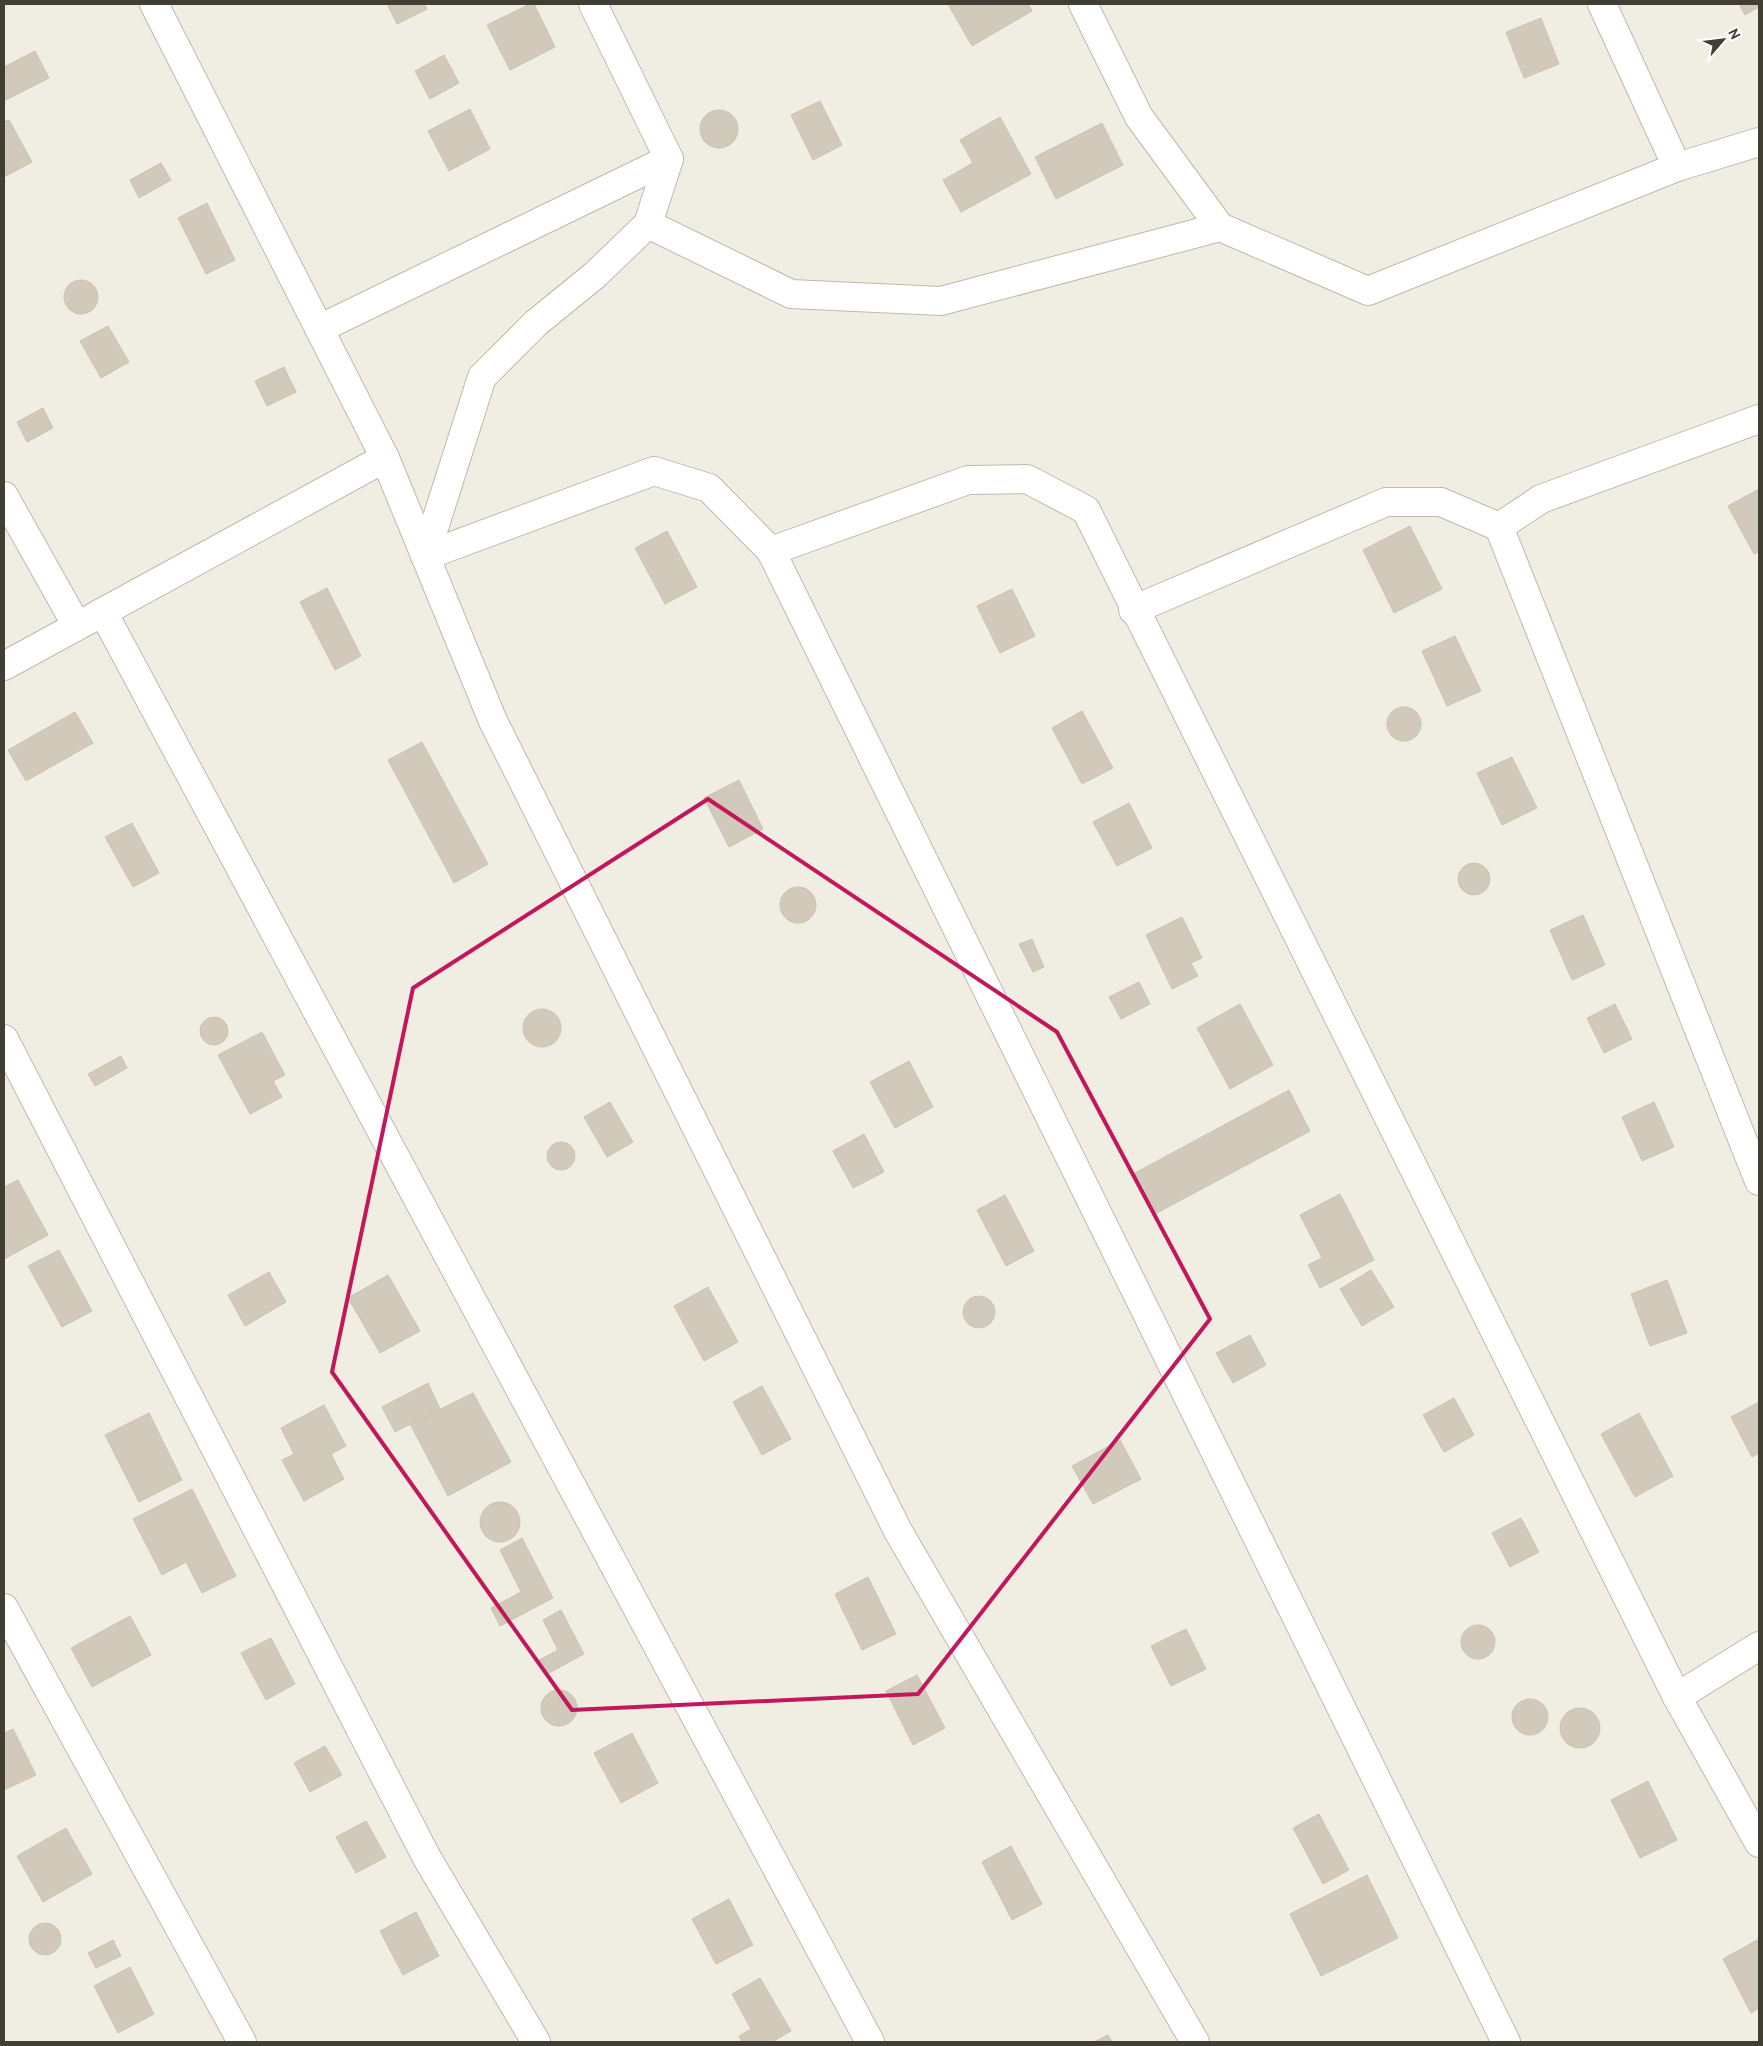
<svg xmlns="http://www.w3.org/2000/svg" width="1763" height="2046" font-family="Overpass,sans-serif">
<style>
.building{fill:#d1caba;stroke:#cbc3ae}
.lines{fill:none;stroke-linecap:round;stroke-linejoin:round}
.street-casing{stroke:#beb9aa;stroke-width:30}
.street{stroke:#fff;stroke-width:28}
.marked{fill:none;stroke:#c2185b;stroke-width:4;stroke-linejoin:round}
</style>
<rect width="100%" height="100%" fill="#f0eee3"/>
<!-- building -->
<g class="building">
<path d="M 387,4 L 424,4 L 427,9 L 397,24 Z"/>
<path d="M 530,4 L 534,4 L 555,47 L 510,70 L 487,25 Z"/>
<path d="M 948,4 L 1028,4 L 1032,11 L 972,46 Z"/>
<path d="M 1739,4 L 1759,4 L 1759,7 L 1745,15 Z"/>
<path d="M 1541,18 L 1559,64 L 1524,78 L 1506,32 Z"/>
<path d="M 35,51 L 49,78 L 4,101 L 4,67 Z"/>
<path d="M 444,55 L 459,83 L 430,99 L 415,71 Z"/>
<path d="M 820,101 L 842,145 L 813,160 L 791,115 Z"/>
<path d="M 470,109 L 490,149 L 449,171 L 428,131 Z"/>
<circle cx="719" cy="129" r="19"/>
<path d="M 1000,117 L 1031,174 L 961,212 L 943,180 L 973,163 L 960,140 Z"/>
<path d="M 9,120 L 32,162 L 4,177 L 4,122 Z"/>
<path d="M 1102,123 L 1123,165 L 1056,199 L 1035,157 Z"/>
<path d="M 161,163 L 171,180 L 139,198 L 130,180 Z"/>
<path d="M 207,203 L 235,260 L 206,274 L 178,218 Z"/>
<circle cx="81" cy="297" r="17"/>
<path d="M 108,326 L 129,362 L 101,378 L 80,341 Z"/>
<path d="M 284,367 L 296,392 L 267,406 L 255,381 Z"/>
<path d="M 43,408 L 53,428 L 27,442 L 17,422 Z"/>
<path d="M 1759,489 L 1759,551 L 1754,554 L 1728,506 Z"/>
<path d="M 1410,526 L 1442,589 L 1394,613 L 1363,550 Z"/>
<path d="M 667,531 L 697,587 L 665,604 L 635,548 Z"/>
<path d="M 327,588 L 361,656 L 335,670 L 300,602 Z"/>
<path d="M 1012,589 L 1035,636 L 1000,653 L 977,606 Z"/>
<path d="M 1455,636 L 1481,691 L 1447,706 L 1422,651 Z"/>
<circle cx="1404" cy="724" r="17"/>
<path d="M 1082,711 L 1113,768 L 1082,784 L 1052,728 Z"/>
<path d="M 75,712 L 93,743 L 26,781 L 8,750 Z"/>
<path d="M 422,742 L 488,864 L 454,883 L 388,760 Z"/>
<path d="M 1512,757 L 1537,808 L 1502,825 L 1477,773 Z"/>
<path d="M 739,780 L 763,829 L 729,847 L 704,798 Z"/>
<path d="M 1129,803 L 1152,848 L 1117,866 L 1093,822 Z"/>
<path d="M 132,823 L 159,873 L 133,887 L 105,837 Z"/>
<circle cx="1474" cy="879" r="16"/>
<circle cx="798" cy="905" r="18"/>
<path d="M 1583,915 L 1605,965 L 1572,980 L 1550,930 Z"/>
<path d="M 1182,917 L 1202,958 L 1191,963 L 1198,976 L 1172,989 L 1146,935 Z"/>
<path d="M 1032,939 L 1044,967 L 1033,972 L 1019,944 Z"/>
<path d="M 1139,982 L 1150,1004 L 1121,1019 L 1109,997 Z"/>
<path d="M 1240,1004 L 1273,1065 L 1230,1089 L 1197,1028 Z"/>
<path d="M 1615,1004 L 1632,1039 L 1604,1053 L 1587,1018 Z"/>
<circle cx="542" cy="1028" r="19"/>
<circle cx="214" cy="1031" r="14"/>
<path d="M 262,1032 L 285,1075 L 273,1081 L 282,1097 L 250,1114 L 218,1055 Z"/>
<path d="M 121,1056 L 127,1068 L 95,1086 L 88,1074 Z"/>
<path d="M 909,1061 L 933,1107 L 895,1128 L 870,1082 Z"/>
<path d="M 1289,1090 L 1310,1131 L 1155,1214 L 1133,1174 Z"/>
<path d="M 610,1102 L 633,1142 L 607,1157 L 584,1117 Z"/>
<path d="M 1654,1102 L 1674,1147 L 1642,1161 L 1622,1117 Z"/>
<path d="M 864,1134 L 884,1172 L 853,1188 L 833,1151 Z"/>
<circle cx="561" cy="1156" r="14"/>
<path d="M 18,1180 L 48,1235 L 4,1259 L 4,1187 Z"/>
<path d="M 1340,1194 L 1374,1260 L 1320,1288 L 1308,1265 L 1322,1258 L 1300,1215 Z"/>
<path d="M 1005,1195 L 1034,1251 L 1006,1266 L 977,1210 Z"/>
<path d="M 59,1250 L 92,1311 L 62,1327 L 28,1266 Z"/>
<path d="M 1371,1270 L 1394,1307 L 1362,1326 L 1340,1289 Z"/>
<path d="M 269,1272 L 286,1302 L 245,1326 L 228,1295 Z"/>
<path d="M 388,1275 L 420,1331 L 380,1353 L 348,1298 Z"/>
<path d="M 1667,1280 L 1687,1333 L 1650,1346 L 1631,1294 Z"/>
<path d="M 708,1287 L 738,1342 L 704,1361 L 674,1306 Z"/>
<circle cx="979" cy="1312" r="16"/>
<path d="M 1250,1335 L 1266,1365 L 1233,1383 L 1216,1353 Z"/>
<path d="M 428,1383 L 440,1409 L 395,1432 L 382,1407 Z"/>
<path d="M 762,1386 L 791,1439 L 762,1455 L 733,1402 Z"/>
<path d="M 473,1393 L 511,1462 L 448,1496 L 410,1424 Z"/>
<path d="M 1454,1398 L 1474,1435 L 1444,1452 L 1423,1415 Z"/>
<path d="M 1759,1402 L 1759,1453 L 1752,1457 L 1731,1417 Z"/>
<path d="M 324,1405 L 346,1446 L 331,1454 L 344,1479 L 304,1501 L 282,1460 L 294,1454 L 281,1428 Z"/>
<path d="M 149,1413 L 182,1480 L 139,1502 L 105,1435 Z"/>
<path d="M 1639,1413 L 1673,1476 L 1635,1497 L 1601,1434 Z"/>
<path d="M 1120,1440 L 1141,1479 L 1093,1504 L 1072,1466 Z"/>
<path d="M 192,1489 L 236,1576 L 202,1593 L 186,1562 L 162,1575 L 133,1519 Z"/>
<circle cx="500" cy="1522" r="20"/>
<path d="M 1521,1518 L 1539,1552 L 1510,1567 L 1492,1533 Z"/>
<path d="M 522,1538 L 553,1598 L 500,1626 L 491,1608 L 521,1592 L 500,1550 Z"/>
<path d="M 868,1577 L 896,1634 L 862,1650 L 835,1594 Z"/>
<path d="M 561,1610 L 584,1654 L 547,1674 L 539,1660 L 558,1650 L 543,1620 Z"/>
<path d="M 130,1616 L 151,1655 L 92,1687 L 71,1648 Z"/>
<circle cx="1478" cy="1642" r="17"/>
<path d="M 1186,1629 L 1206,1669 L 1171,1686 L 1151,1646 Z"/>
<path d="M 271,1638 L 295,1684 L 266,1700 L 241,1653 Z"/>
<path d="M 917,1675 L 945,1728 L 913,1745 L 886,1691 Z"/>
<circle cx="559" cy="1708" r="18"/>
<circle cx="1530" cy="1717" r="18"/>
<circle cx="1580" cy="1728" r="20"/>
<path d="M 13,1729 L 36,1775 L 4,1790 L 4,1733 Z"/>
<path d="M 632,1733 L 658,1783 L 621,1803 L 594,1753 Z"/>
<path d="M 325,1746 L 342,1775 L 310,1792 L 294,1763 Z"/>
<path d="M 1648,1781 L 1677,1840 L 1640,1858 L 1611,1800 Z"/>
<path d="M 1319,1814 L 1349,1870 L 1323,1884 L 1293,1828 Z"/>
<path d="M 366,1821 L 386,1857 L 356,1873 L 336,1837 Z"/>
<path d="M 66,1828 L 92,1874 L 43,1902 L 17,1856 Z"/>
<path d="M 1011,1846 L 1042,1904 L 1012,1920 L 982,1862 Z"/>
<path d="M 1367,1875 L 1398,1938 L 1321,1976 L 1290,1914 Z"/>
<path d="M 729,1899 L 753,1945 L 716,1964 L 692,1919 Z"/>
<path d="M 416,1912 L 439,1956 L 403,1975 L 380,1931 Z"/>
<circle cx="45" cy="1939" r="16"/>
<path d="M 1759,1939 L 1759,2008 L 1751,2013 L 1723,1959 Z"/>
<path d="M 113,1940 L 121,1956 L 96,1968 L 88,1953 Z"/>
<path d="M 130,1967 L 154,2014 L 118,2033 L 94,1986 Z"/>
<path d="M 760,1978 L 791,2031 L 772,2042 L 742,2042 L 739,2036 L 751,2029 L 732,1994 Z"/>
<path d="M 1108,2035 L 1112,2042 L 1094,2042 Z"/>
</g>
<g class="lines">
<defs>
<g id="street">
<path d="M 154,4 L 385,458 L 493,721 L 898,1531 L 1195,2042"/>
<path d="M 1083,4 L 1139,117 L 1220,227 L 1368,291 L 1677,167 L 1759,142"/>
<path d="M 1602,4 L 1677,167"/>
<path d="M 648,224 L 791,294 L 941,301 L 1220,227"/>
<path d="M 319,329 L 669,159"/>
<path d="M 4,496 L 77,626"/>
<path d="M 1499,527 L 1541,499 L 1759,419"/>
<path d="M 771,551 L 1506,2042"/>
<path d="M 425,556 L 654,471 L 709,488 L 771,551 L 968,480 L 1027,479 L 1086,510 L 1677,1697 L 1759,1843"/>
<path d="M 425,556 L 482,377 L 536,323 L 595,275 L 648,224 L 669,159 L 593,4"/>
<path d="M 1133,610 L 1386,502 L 1441,502 L 1499,527 L 1759,1181"/>
<path d="M 103,612 L 870,2042"/>
<path d="M 4,666 L 385,458"/>
<path d="M 4,1039 L 427,1858 L 536,2042"/>
<path d="M 4,1608 L 242,2042"/>
<path d="M 1677,1697 L 1759,1646"/>
</g>
</defs>
<!-- street casing -->
<use href="#street" class="street-casing"/>
<!-- street -->
<use href="#street" class="street"/>
</g>
<!-- marked area -->
<path class="marked" d="M 708,799 L 1057,1032 L 1210,1319 L 918,1694 L 572,1710 L 332,1372 L 413,988 Z"/>
<!-- border -->
<rect width="1763" height="2046" fill="none" stroke="#413e34" stroke-width="10"/>
<!-- north arrow -->
<g transform="translate(1723 40) rotate(62)" stroke="#ffffff" stroke-width="4" paint-order="stroke">
<path d="M0-4L9 19L0 12L-9 19Z" fill="#413e34"/>
<text y="-8" font-size="14" font-weight="bold" text-anchor="middle" fill="#413e34">N</text>
</g>
</svg>
